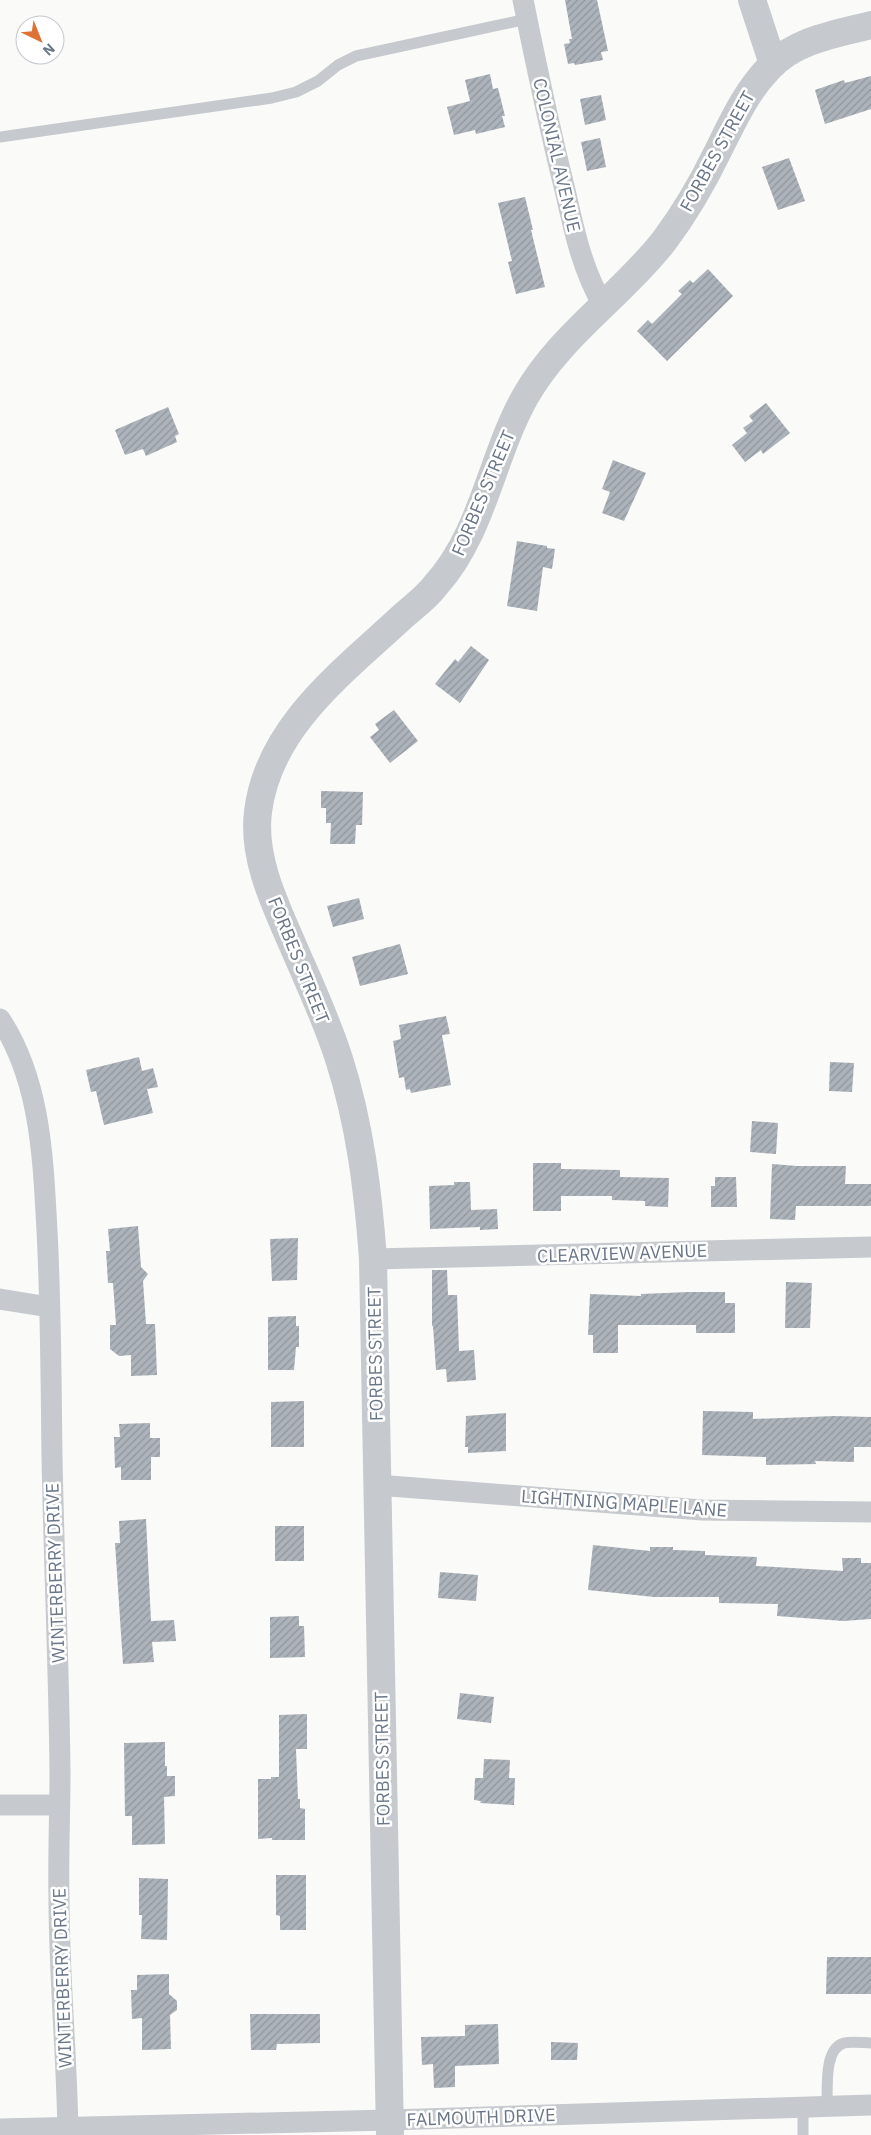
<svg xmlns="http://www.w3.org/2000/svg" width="871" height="2135" font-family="'IBM Plex Sans',sans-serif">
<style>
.building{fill:url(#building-hatch)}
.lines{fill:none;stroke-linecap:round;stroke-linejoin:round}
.service{stroke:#c6c9cd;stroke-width:11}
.minor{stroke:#c6c9cd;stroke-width:21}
.tertiary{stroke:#c6c9cd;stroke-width:28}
.labels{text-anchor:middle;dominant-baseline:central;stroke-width:5;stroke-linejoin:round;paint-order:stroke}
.street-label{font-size:18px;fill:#6a7788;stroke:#fff}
</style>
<defs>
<pattern id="building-hatch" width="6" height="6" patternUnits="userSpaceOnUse" patternTransform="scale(1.25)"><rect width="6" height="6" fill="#adb3ba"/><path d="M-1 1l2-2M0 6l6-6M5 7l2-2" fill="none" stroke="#91969d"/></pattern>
</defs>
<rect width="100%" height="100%" fill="#fafaf8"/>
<!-- building -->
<g class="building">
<path d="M 565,0 L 597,0 L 608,51 L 601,52 L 603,60 L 575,65 L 574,63 L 568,64 L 564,44 L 570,43 L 569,39 L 572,39 Z"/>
<path d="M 490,74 L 493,89 L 498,88 L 505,116 L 502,116 L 505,127 L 476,134 L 475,130 L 454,135 L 447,107 L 470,101 L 465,80 Z"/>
<path d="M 871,76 L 871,109 L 825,124 L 815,90 L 844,80 L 845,83 Z"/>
<path d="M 601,95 L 606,120 L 585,125 L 580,99 Z"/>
<path d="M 600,138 L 606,167 L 587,171 L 581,142 Z"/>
<path d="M 789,158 L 805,201 L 778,210 L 762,167 Z"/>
<path d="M 525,197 L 533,230 L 531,230 L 545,287 L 516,294 L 508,262 L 512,261 L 498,203 Z"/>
<path d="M 708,269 L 733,296 L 667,361 L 637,331 L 648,320 L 652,324 L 682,294 L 678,291 L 690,280 L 693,283 Z"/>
<path d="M 766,403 L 790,433 L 763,454 L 761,450 L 745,462 L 732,445 L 747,433 L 743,428 L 753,421 L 749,416 Z"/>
<path d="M 168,407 L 179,434 L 175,436 L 177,442 L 146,456 L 143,449 L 125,455 L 115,430 Z"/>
<path d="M 613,460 L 646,473 L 624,521 L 602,513 L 610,492 L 602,489 Z"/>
<path d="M 517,541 L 547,546 L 547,548 L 555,549 L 552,569 L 543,567 L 537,611 L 507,606 Z"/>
<path d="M 471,646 L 489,660 L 460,703 L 435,684 L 455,659 L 458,662 Z"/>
<path d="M 394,710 L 418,741 L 390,763 L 370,737 L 379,730 L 375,724 Z"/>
<path d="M 321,791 L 363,792 L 362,825 L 356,825 L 355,844 L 330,844 L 331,823 L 326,823 L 326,808 L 321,808 Z"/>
<path d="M 359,898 L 364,919 L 333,927 L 327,906 Z"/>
<path d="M 400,944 L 408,974 L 360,986 L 352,957 Z"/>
<path d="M 446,1016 L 450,1034 L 442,1035 L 451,1085 L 411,1093 L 410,1089 L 406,1090 L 404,1077 L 399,1078 L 393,1041 L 401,1039 L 399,1025 Z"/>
<path d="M 139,1057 L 142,1071 L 153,1068 L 158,1087 L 147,1089 L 153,1113 L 104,1125 L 96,1091 L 91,1092 L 86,1070 Z"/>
<path d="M 830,1062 L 854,1063 L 852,1092 L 829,1091 Z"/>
<path d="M 752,1121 L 778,1123 L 776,1154 L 750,1152 Z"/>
<path d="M 533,1163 L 561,1163 L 561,1169 L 620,1170 L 620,1177 L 669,1178 L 668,1207 L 645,1206 L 645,1201 L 612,1200 L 612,1196 L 561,1196 L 561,1211 L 533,1211 Z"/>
<path d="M 772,1164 L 797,1166 L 846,1166 L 845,1184 L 871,1184 L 871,1206 L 796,1206 L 795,1220 L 770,1219 Z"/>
<path d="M 715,1177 L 736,1177 L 737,1207 L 711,1207 L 711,1186 L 715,1186 Z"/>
<path d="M 454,1182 L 470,1182 L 471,1210 L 497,1209 L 498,1229 L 480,1230 L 480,1227 L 430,1229 L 429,1186 L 454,1185 Z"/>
<path d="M 138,1226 L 141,1267 L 148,1274 L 143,1281 L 146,1324 L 155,1324 L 157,1375 L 131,1376 L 131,1355 L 119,1356 L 110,1349 L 110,1325 L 116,1325 L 113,1283 L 108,1283 L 106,1251 L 110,1251 L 108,1229 Z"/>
<path d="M 298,1238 L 297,1280 L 272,1281 L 270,1239 Z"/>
<path d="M 432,1270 L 447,1270 L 448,1295 L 457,1295 L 459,1351 L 474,1350 L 476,1380 L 447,1382 L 446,1369 L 436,1370 L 433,1326 L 432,1326 Z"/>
<path d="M 786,1282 L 812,1283 L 810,1328 L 785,1328 Z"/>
<path d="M 689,1292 L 725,1292 L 725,1303 L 735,1303 L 735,1333 L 696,1333 L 696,1325 L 618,1325 L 618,1353 L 593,1353 L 593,1335 L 588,1335 L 590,1294 L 641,1296 L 641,1294 Z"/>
<path d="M 296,1316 L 296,1326 L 299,1326 L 299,1347 L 296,1347 L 294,1370 L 268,1370 L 268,1317 Z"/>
<path d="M 304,1401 L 304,1447 L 271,1447 L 271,1402 Z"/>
<path d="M 703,1411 L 753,1412 L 753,1419 L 835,1416 L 871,1417 L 871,1447 L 854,1447 L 854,1462 L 815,1461 L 816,1464 L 766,1465 L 766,1457 L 702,1455 Z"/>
<path d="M 506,1413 L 506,1451 L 468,1453 L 468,1447 L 465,1447 L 466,1416 Z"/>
<path d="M 150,1423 L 150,1438 L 160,1438 L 160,1457 L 151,1457 L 151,1480 L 121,1480 L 121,1467 L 115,1468 L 114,1437 L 120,1437 L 119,1424 Z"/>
<path d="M 146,1519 L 151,1621 L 174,1620 L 176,1641 L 152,1642 L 154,1662 L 123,1664 L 115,1543 L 120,1543 L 119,1521 Z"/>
<rect x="275" y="1526" width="29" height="35"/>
<path d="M 593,1545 L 650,1551 L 650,1547 L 673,1547 L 673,1550 L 705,1551 L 705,1555 L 757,1557 L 756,1566 L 843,1571 L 842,1558 L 861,1558 L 861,1563 L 871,1563 L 871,1619 L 843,1621 L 777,1616 L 778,1604 L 719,1603 L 719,1597 L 654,1597 L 588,1590 Z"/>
<path d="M 440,1572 L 478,1575 L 476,1601 L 438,1598 Z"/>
<path d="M 299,1616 L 299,1626 L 304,1626 L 305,1657 L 270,1658 L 270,1617 Z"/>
<path d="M 460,1693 L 494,1697 L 491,1723 L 457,1719 Z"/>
<path d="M 307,1714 L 307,1749 L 296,1749 L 298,1799 L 300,1799 L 300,1808 L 305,1809 L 305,1840 L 272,1840 L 272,1838 L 258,1839 L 258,1779 L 271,1779 L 271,1777 L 279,1777 L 279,1715 Z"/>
<path d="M 165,1742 L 165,1766 L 167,1766 L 167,1776 L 175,1776 L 175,1796 L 164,1797 L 165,1844 L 132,1845 L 132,1816 L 125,1816 L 124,1743 Z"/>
<path d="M 484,1759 L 510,1760 L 509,1778 L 515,1778 L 514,1805 L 480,1803 L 481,1801 L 474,1800 L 475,1778 L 483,1778 Z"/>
<path d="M 276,1875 L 306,1875 L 306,1930 L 280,1930 L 280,1916 L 276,1915 Z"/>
<path d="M 139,1878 L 168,1879 L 167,1940 L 141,1939 L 142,1915 L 139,1915 Z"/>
<path d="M 827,1957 L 871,1957 L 871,1994 L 826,1994 Z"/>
<path d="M 169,1974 L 169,1994 L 177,2001 L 177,2010 L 170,2015 L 171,2049 L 142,2050 L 142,2018 L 132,2019 L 131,1990 L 137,1990 L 137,1975 Z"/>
<path d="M 250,2014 L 320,2014 L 320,2043 L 277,2044 L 276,2050 L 251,2050 Z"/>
<path d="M 498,2024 L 499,2064 L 455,2066 L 455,2087 L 434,2088 L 433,2064 L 422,2065 L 421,2037 L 465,2036 L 465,2025 Z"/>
<path d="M 551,2042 L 578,2043 L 577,2060 L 551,2060 Z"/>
</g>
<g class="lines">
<!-- service -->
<g class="service">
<path d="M 0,137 L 272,98 L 296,92 L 318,81 L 338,65 L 356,56 L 527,19"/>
<path d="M 827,2107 C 828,2090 823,2049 844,2043 C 852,2041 863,2043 871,2043"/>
<path d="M 803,2135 L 803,2107"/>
</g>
<!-- minor -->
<g class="minor">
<path d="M 523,0 C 536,64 549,127 565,190 C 574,230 582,269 603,305"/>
<path d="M 0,1019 C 41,1081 43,1159 47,1231 C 51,1306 51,1382 52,1457 C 54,1563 59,1668 60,1773 C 60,1815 58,1856 59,1898 C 59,1977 67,2056 68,2135"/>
<path d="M 373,1259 C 539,1256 705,1250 871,1247"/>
<path d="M 0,1299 L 49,1307"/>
<path d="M 377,1485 L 702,1510 L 871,1512"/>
<path d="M 0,1805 L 59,1805"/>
<path d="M 0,2129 L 390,2120 L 871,2105"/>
</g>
<!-- tertiary -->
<g class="tertiary">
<path d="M 752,0 L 773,64"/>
<path d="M 390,2135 L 373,1259 C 368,1191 360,1124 339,1059 C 327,1021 310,985 294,948 C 276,906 252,859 258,812 C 268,727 344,671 402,617 C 413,607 426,598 435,586 C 483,533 491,458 525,397 C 560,335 621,296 664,241 C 685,213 703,182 718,151 C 733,121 746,92 769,68 C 795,40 835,34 871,25"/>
</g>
</g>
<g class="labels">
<!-- street labels -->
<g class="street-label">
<text transform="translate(717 151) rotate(-61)">FORBES STREET</text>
<text transform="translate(557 155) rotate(77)">COLONIAL AVENUE</text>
<text transform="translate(483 493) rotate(-67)">FORBES STREET</text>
<text transform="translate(299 960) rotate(68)">FORBES STREET</text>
<text transform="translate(622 1253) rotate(-2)">CLEARVIEW AVENUE</text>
<text transform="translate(375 1354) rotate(-91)">FORBES STREET</text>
<text transform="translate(624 1503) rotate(4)">LIGHTNING MAPLE LANE</text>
<text transform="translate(55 1573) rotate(-92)">WINTERBERRY DRIVE</text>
<text transform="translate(382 1759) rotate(-91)">FORBES STREET</text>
<text transform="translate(62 1978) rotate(-92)">WINTERBERRY DRIVE</text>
<text transform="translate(481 2117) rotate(-2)">FALMOUTH DRIVE</text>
</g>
</g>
<!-- north arrow -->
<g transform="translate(40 40) rotate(137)"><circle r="24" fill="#ffffff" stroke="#c3c9cf"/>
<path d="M0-4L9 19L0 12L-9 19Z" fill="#dd7235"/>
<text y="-8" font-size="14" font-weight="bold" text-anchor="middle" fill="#6a7788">N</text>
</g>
</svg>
